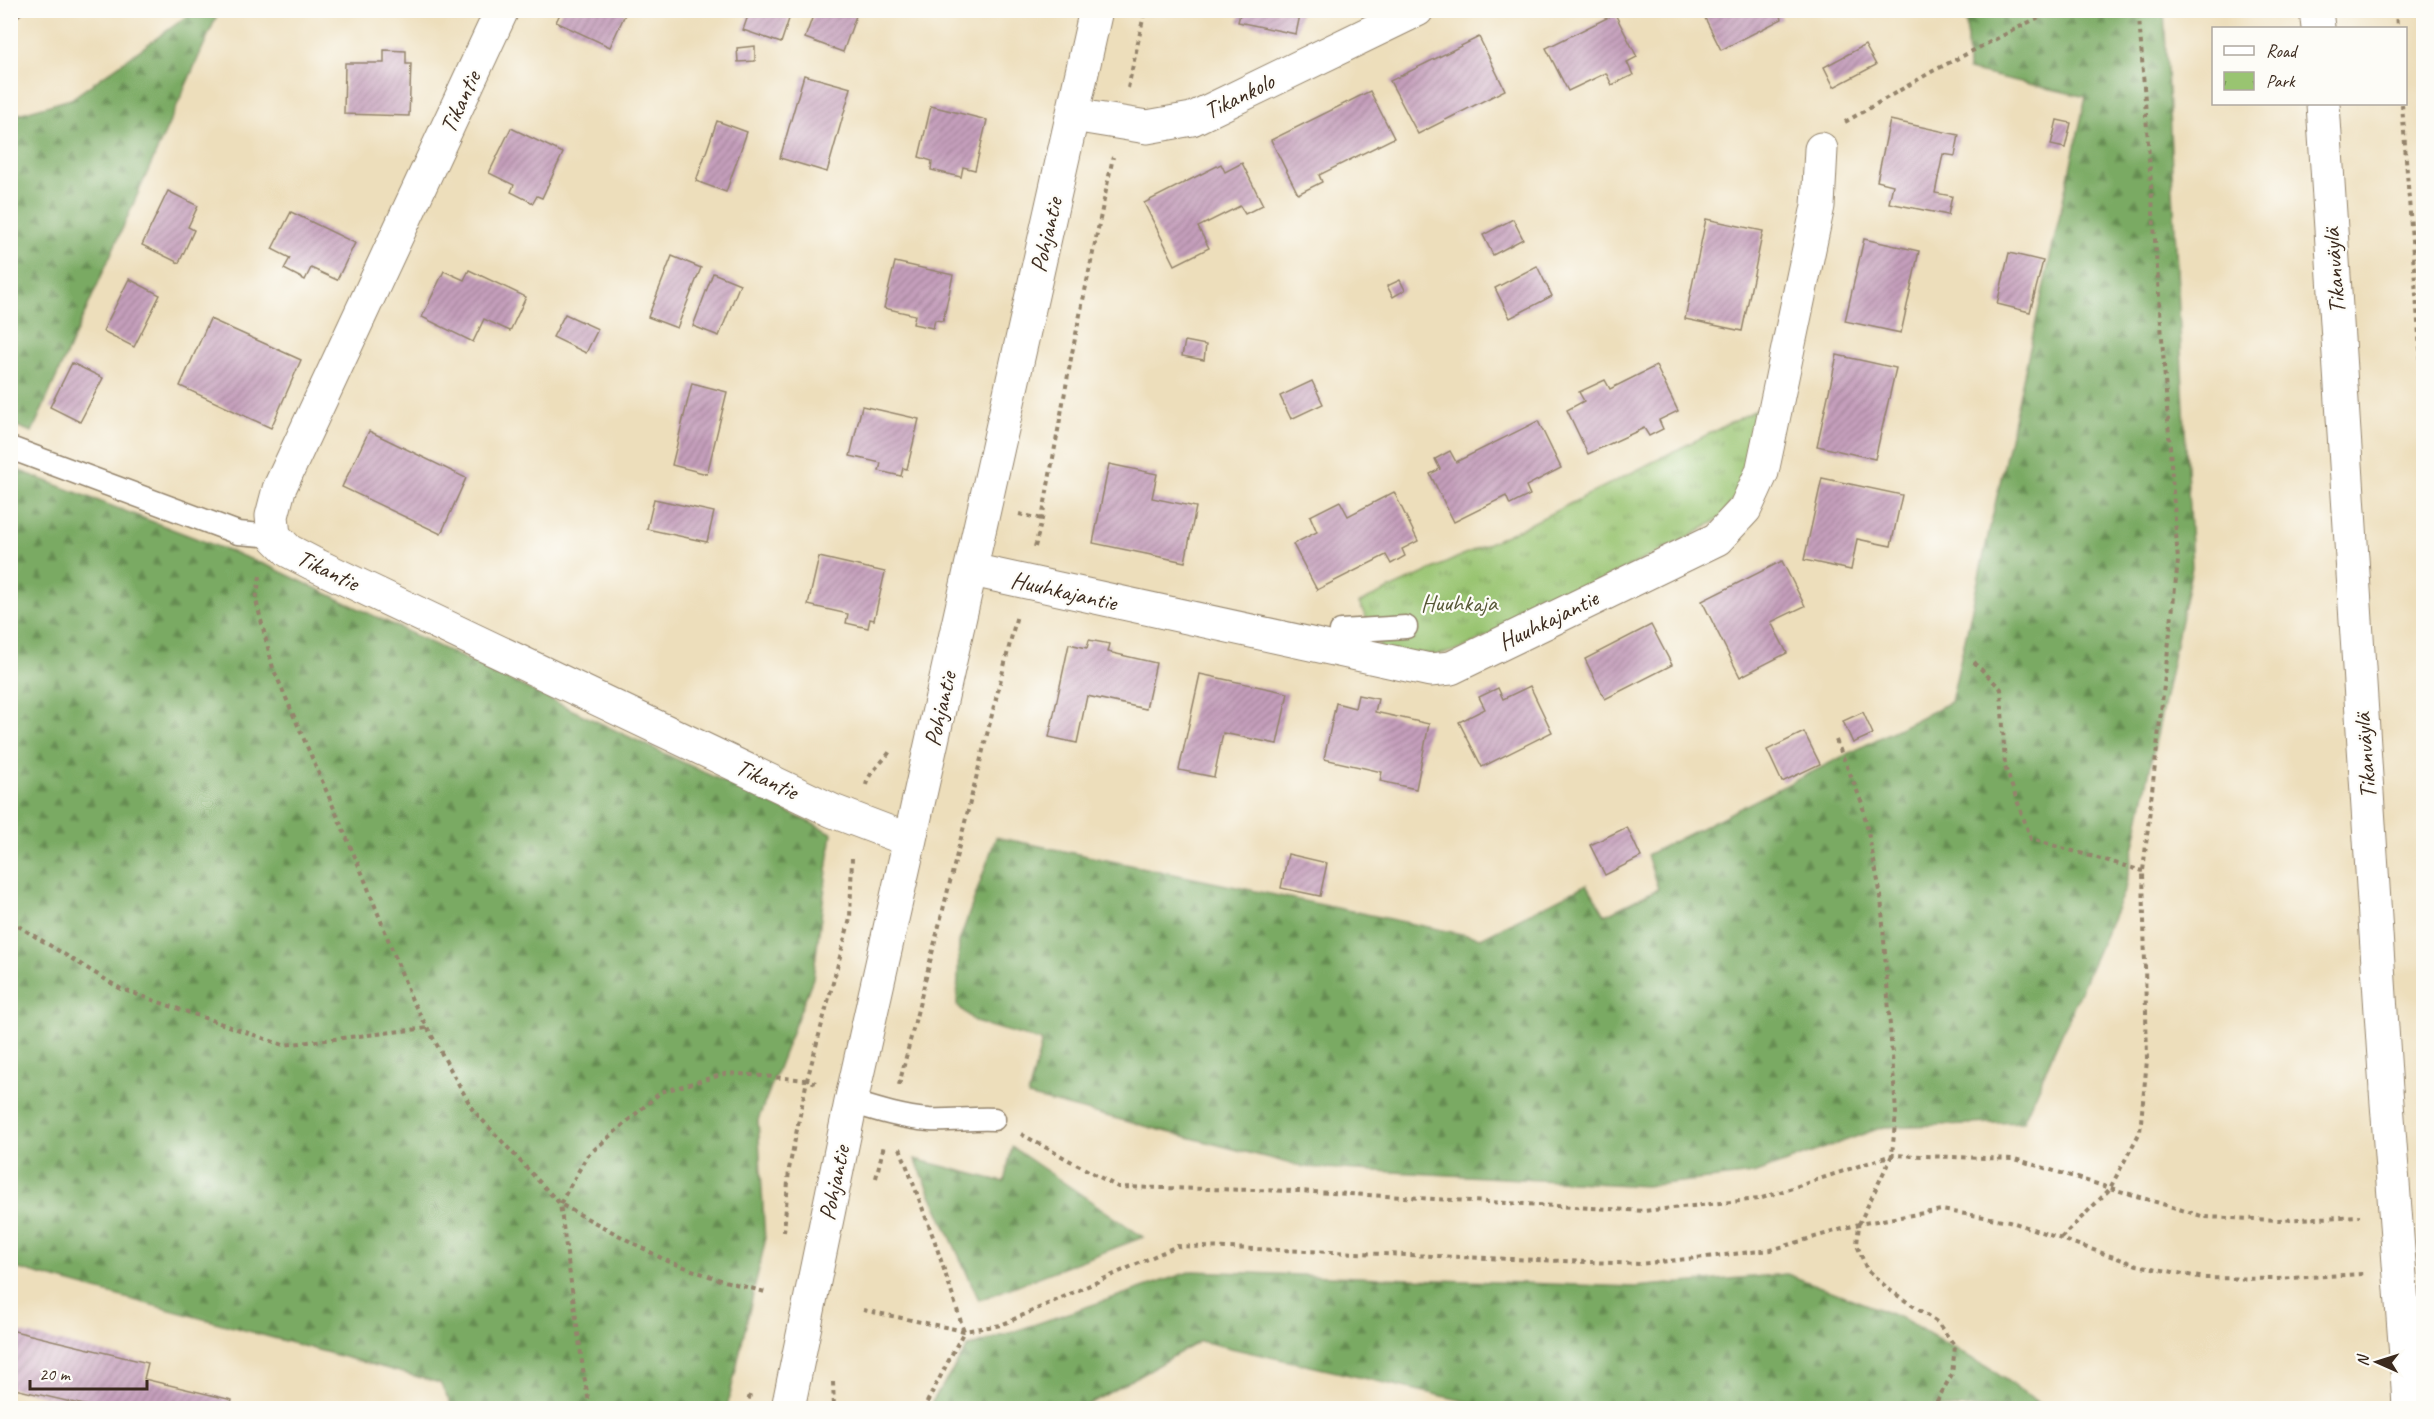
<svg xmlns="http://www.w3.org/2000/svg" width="2434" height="1419" font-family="Caveat,sans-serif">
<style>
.forest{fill:url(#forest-firs);stroke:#5a6a40;stroke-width:1.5}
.park{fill:url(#park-tufts);stroke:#6a7748;stroke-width:1.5}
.building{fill:url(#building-hatch)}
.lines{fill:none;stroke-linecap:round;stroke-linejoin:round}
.lane-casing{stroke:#94846c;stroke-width:25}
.street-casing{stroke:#94846c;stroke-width:35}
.secondary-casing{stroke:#94846c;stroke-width:35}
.path{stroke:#94846c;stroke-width:4;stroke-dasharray:4.5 4.5;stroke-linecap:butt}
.lane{stroke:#fff;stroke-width:22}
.street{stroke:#fff;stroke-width:33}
.secondary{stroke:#fff;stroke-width:33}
.secondary-bridge-casing{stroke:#94846c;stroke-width:35;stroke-linecap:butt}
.secondary-bridge{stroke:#fff;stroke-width:33}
.labels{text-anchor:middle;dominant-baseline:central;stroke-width:4.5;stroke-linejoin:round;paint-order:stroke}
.street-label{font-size:24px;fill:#3b2a1e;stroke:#fdfcf7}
.park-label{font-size:24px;fill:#575837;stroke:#fdfcf7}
</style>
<defs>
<pattern id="forest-firs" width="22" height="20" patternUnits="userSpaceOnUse" patternTransform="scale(1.5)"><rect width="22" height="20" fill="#7aaa63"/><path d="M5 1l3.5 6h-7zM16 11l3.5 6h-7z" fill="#658b51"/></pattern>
<pattern id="park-tufts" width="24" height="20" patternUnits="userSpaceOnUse" patternTransform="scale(1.5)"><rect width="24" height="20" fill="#99c471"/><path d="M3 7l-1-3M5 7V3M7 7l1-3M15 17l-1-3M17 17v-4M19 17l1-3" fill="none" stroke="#7e9f5c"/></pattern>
<pattern id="building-hatch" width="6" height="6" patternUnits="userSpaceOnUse" patternTransform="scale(1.5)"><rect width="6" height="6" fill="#c59fbc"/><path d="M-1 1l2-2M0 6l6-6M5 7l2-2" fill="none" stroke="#a18298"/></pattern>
</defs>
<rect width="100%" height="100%" fill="#fdfcf7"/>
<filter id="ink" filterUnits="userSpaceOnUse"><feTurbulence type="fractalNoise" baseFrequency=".0167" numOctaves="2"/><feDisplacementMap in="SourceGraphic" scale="12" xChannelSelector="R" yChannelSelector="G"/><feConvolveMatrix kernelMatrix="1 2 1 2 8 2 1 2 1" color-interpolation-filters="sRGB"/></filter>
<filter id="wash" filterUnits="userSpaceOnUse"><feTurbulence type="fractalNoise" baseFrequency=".008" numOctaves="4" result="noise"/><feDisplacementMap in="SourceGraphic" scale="24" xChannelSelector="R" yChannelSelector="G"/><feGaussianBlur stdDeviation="1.35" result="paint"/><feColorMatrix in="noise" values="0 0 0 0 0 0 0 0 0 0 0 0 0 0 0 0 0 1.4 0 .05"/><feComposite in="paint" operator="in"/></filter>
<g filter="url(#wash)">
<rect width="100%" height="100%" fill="#eddebb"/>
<!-- forest -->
<g class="forest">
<path d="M 196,10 L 219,11 L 32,432 L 11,424 L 11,116 L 71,99 Z"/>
<path d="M 1966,11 L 2164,11 L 2192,567 L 2125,889 L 2023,1122 L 1883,1127 L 1753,1174 L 1645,1186 L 1304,1167 L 1028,1096 L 1042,1041 L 975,1022 L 957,1005 L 959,942 L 996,837 L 1481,938 L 1587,884 L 1605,915 L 1658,889 L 1647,855 L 1951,702 L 2086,97 L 1968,70 Z"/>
<path d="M 10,467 L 271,567 L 832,833 L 813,978 L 758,1120 L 765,1242 L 727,1408 L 453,1408 L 440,1383 L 11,1267 Z"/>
<path d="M 1012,1147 L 1143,1237 L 979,1300 L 915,1159 L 1004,1182 Z"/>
<path d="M 1192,1271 L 1635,1287 L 1787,1274 L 1904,1319 L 1990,1369 L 2046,1408 L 1495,1408 L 1200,1341 L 1082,1408 L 928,1408 L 968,1347 Z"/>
</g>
<!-- park -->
<path class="park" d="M 1762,407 L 1743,487 L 1719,519 L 1689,537 L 1459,650 L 1436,655 L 1382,651 L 1359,603 L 1526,526 Z"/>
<g id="blocks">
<!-- building -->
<g class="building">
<path d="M 10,10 L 26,10 L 10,23 Z"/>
<path d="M 562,10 L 627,10 L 610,47 L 556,22 Z"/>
<path d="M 750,10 L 792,10 L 781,43 L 743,30 Z"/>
<path d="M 815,10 L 858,10 L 843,52 L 805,38 Z"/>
<path d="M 1241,10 L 1301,10 L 1296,34 L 1238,22 Z"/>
<path d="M 1701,10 L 1778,10 L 1782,19 L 1721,50 Z"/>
<path d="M 1615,14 L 1637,57 L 1627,62 L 1633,75 L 1612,85 L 1606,73 L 1568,91 L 1546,48 Z"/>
<path d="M 1479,37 L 1505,90 L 1418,134 L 1390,81 Z"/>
<path d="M 1865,45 L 1876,65 L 1834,87 L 1824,67 Z"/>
<path d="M 755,46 L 755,61 L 738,62 L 737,48 Z"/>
<path d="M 384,50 L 406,51 L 406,64 L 411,64 L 409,116 L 344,114 L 345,63 L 384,63 Z"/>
<path d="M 804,75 L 851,88 L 827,172 L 780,158 Z"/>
<path d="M 1370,91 L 1394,138 L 1319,175 L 1322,182 L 1298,194 L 1271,140 Z"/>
<path d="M 931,106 L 987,120 L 975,170 L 963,167 L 961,177 L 931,170 L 932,161 L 919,157 Z"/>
<path d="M 1890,120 L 1959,135 L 1955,156 L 1943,154 L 1935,193 L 1952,196 L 1948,215 L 1889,203 L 1893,185 L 1877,181 Z"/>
<path d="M 2057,120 L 2071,123 L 2065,148 L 2051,145 Z"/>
<path d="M 717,121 L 747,132 L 726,192 L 696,181 Z"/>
<path d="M 511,128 L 563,153 L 542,198 L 537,196 L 533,203 L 511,192 L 514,185 L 489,173 Z"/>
<path d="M 1242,163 L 1263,205 L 1245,214 L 1240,206 L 1198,227 L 1209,248 L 1175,265 L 1144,203 L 1221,164 L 1225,172 Z"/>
<path d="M 168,191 L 198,206 L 188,227 L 194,230 L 179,263 L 142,245 Z"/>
<path d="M 291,212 L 355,243 L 337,280 L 311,268 L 305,280 L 284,269 L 290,258 L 272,249 Z"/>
<path d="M 1513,219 L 1523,239 L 1493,255 L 1483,235 Z"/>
<path d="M 1706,219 L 1763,231 L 1742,331 L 1685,319 Z"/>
<path d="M 1864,239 L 1919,251 L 1901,333 L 1845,321 Z"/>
<path d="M 2009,253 L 2043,261 L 2030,312 L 1997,304 Z"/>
<path d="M 672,256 L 701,268 L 677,328 L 648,317 Z"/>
<path d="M 895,262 L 953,275 L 943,321 L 935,320 L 933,328 L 913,324 L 915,315 L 884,308 Z"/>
<path d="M 1537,266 L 1552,296 L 1510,318 L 1495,288 Z"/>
<path d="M 469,270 L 526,297 L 510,331 L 484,319 L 473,342 L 422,317 L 444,271 L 464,280 Z"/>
<path d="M 713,273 L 740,284 L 719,336 L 693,326 Z"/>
<path d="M 129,279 L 160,295 L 134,347 L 103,331 Z"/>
<path d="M 1400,280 L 1405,290 L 1393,297 L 1387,286 Z"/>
<path d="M 565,314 L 598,329 L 586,353 L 553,337 Z"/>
<path d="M 210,319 L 301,360 L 271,428 L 180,386 Z"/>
<path d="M 1185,341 L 1206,345 L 1204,360 L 1182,356 Z"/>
<path d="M 1837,355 L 1896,368 L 1875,459 L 1817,446 Z"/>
<path d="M 72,363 L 103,378 L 80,422 L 50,407 Z"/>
<path d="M 1656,366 L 1678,411 L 1659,420 L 1663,429 L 1649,436 L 1644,428 L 1588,454 L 1567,410 L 1584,401 L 1579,392 L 1605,380 L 1610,389 Z"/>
<path d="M 1312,381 L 1323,404 L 1291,419 L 1280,396 Z"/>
<path d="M 692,383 L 727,392 L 707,474 L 672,465 Z"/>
<path d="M 862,406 L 919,419 L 907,469 L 903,468 L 901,476 L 879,471 L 881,463 L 850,456 Z"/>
<path d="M 1538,421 L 1561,468 L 1526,486 L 1530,495 L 1510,505 L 1506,496 L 1454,522 L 1430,474 L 1440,469 L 1435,459 L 1450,451 L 1456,462 Z"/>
<path d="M 369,431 L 466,478 L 441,534 L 342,487 Z"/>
<path d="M 1109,464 L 1157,474 L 1152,498 L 1196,507 L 1185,562 L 1093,543 Z"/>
<path d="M 1822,478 L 1902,495 L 1891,546 L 1857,539 L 1851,570 L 1804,560 Z"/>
<path d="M 1394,492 L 1418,541 L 1402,549 L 1405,556 L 1391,564 L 1386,555 L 1317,590 L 1293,544 L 1317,532 L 1310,516 L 1340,501 L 1348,516 Z"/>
<path d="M 654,499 L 714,512 L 707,542 L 647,529 Z"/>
<path d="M 819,557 L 885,572 L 874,620 L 870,619 L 868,628 L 846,623 L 848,614 L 808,605 Z"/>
<path d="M 1782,561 L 1805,606 L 1771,622 L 1787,653 L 1740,677 L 1702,601 Z"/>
<path d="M 1651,625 L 1672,665 L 1605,699 L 1585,659 Z"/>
<path d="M 1089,640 L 1110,644 L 1108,652 L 1156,663 L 1146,709 L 1087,696 L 1077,743 L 1049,737 L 1069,644 L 1087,648 Z"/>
<path d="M 1200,674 L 1288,693 L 1277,744 L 1223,733 L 1214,777 L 1179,770 Z"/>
<path d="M 1530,686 L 1552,732 L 1482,767 L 1459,722 L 1485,709 L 1479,697 L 1498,688 L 1503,699 Z"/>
<path d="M 1358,695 L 1378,699 L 1375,712 L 1429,724 L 1416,789 L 1380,781 L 1382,772 L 1324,759 L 1336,703 L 1355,708 Z"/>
<path d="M 1863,712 L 1873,734 L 1853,743 L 1843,721 Z"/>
<path d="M 1804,732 L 1820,764 L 1782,782 L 1767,750 Z"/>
<path d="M 1627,827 L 1641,857 L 1605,875 L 1590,845 Z"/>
<path d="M 1288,854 L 1327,863 L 1320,896 L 1281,888 Z"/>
<path d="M 10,1330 L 148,1363 L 144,1379 L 232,1400 L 230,1408 L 97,1408 L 10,1388 Z"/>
</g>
</g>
</g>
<g filter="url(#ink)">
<use href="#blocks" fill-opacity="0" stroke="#94846c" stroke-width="1.5"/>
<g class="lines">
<defs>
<g id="lane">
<path d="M 13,449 L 238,533 L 274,536"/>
<path d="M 1341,631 L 1406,627"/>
<path d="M 851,1102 C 877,1110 902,1118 929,1120 C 950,1121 973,1118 994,1119"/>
</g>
<g id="street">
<path d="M 502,10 L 279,489 L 272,516 L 274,536 L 289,551 L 312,563 L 833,811 L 909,840"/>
<path d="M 1073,115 L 1147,127 L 1192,119 L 1417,10"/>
<path d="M 972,570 L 1430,670 L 1451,668 L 1717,539 L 1745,509 L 1762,472 L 1818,206 L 1821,149"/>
</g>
<g id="secondary">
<path d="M 2316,10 L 2318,28"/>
<path d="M 2323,104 L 2386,1090"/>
<path d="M 2407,1370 L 2409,1408"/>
<path d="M 788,1408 L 851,1102 L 1096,10"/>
</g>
</defs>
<!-- lane casing -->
<use href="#lane" class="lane-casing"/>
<!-- street casing -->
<use href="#street" class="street-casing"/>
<!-- secondary casing -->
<use href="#secondary" class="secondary-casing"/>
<!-- path -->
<g class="path">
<path d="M 2396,10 L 2397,28"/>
<path d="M 1128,88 L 1145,10"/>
<path d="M 2402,104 L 2424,404"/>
<path d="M 1845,122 L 1933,71 L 2053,10"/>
<path d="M 1019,514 L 1042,519"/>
<path d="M 1035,547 L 1042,519 L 1072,353 L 1113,157"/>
<path d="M 260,576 L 256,600 L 273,668 L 362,873 L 412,1000 L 473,1110 L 560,1204 L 665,1260 L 717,1279 L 765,1292"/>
<path d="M 1974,662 L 2001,689 L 2005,767 L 2031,839 L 2143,871"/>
<path d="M 1836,740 L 1862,803 L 1881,896 L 1896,1113 L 1892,1155 L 1859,1224 L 1857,1245 L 1867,1270 L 1891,1291 L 1937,1322 L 1955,1346 L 1952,1374 L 1933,1408"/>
<path d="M 866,785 C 869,771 883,763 890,751"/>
<path d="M 10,921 L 121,989 L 283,1045 L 427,1028"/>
<path d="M 899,1085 L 1017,615"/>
<path d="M 1021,1134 L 1118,1187 L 1298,1191 L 1644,1211 L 1759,1199 L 1892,1155 L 2015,1159 L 2205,1217 L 2279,1220 L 2360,1216"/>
<path d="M 900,1148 L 935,1242 L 964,1331 L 924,1408"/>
<path d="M 876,1178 L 884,1145"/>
<path d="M 784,1232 L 789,1169 L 807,1080 L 850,919 L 852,858"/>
<path d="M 2061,1238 L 2109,1190 L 2140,1132 L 2147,1060 L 2143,871 L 2178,561 L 2139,17 L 2134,10"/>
<path d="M 863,1310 L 964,1331 L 1001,1325 L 1177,1246 L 1640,1264 L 1771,1250 L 1859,1224 L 1941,1210 L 2009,1221 L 2137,1265 L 2204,1278 L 2275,1279 L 2363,1274"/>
<path d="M 833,1382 L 834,1408"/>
<path d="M 590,1408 L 584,1376 L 560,1204 L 587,1156 L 661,1092 L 728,1073 L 807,1080 L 819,1084"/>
<path d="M 746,1408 L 750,1395"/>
</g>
<!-- lane -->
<use href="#lane" class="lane"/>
<!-- street -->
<use href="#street" class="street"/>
<!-- secondary -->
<use href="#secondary" class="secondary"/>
<defs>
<path id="secondary-bridge" d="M 2386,1090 L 2407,1370"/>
</defs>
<!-- secondary-bridge casing -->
<use href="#secondary-bridge" class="secondary-bridge-casing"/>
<!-- secondary-bridge -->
<use href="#secondary-bridge" class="secondary-bridge"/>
</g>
</g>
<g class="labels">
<!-- street labels -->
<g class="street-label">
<text transform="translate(1239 96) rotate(-26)">Tikankolo</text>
<text transform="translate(460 102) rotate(-65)">Tikantie</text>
<text transform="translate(1046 235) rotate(-77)">Pohjantie</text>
<text transform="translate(2334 271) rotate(-94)">Tikanväylä</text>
<text transform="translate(328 570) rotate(26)">Tikantie</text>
<text transform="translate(1064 591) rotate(13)">Huuhkajantie</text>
<text transform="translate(1548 620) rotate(-26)">Huuhkajantie</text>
<text transform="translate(940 709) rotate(-77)">Pohjantie</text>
<text transform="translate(2365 756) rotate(-94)">Tikanväylä</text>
<text transform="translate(767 779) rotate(25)">Tikantie</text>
<text transform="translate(834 1183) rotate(-78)">Pohjantie</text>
</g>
<!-- park labels -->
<g class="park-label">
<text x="1459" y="603">Huuhkaja</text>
</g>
</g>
<!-- margin -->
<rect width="2434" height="1419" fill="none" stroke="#fdfcf7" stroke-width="36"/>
<!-- legend -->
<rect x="2212" y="27" width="195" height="78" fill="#fdfcf7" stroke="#afa8a0" stroke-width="1.5"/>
<rect x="2224" y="46" width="30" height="9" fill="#ffffff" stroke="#afa8a0" stroke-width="1.5"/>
<text x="2266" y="57" font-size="18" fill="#3b2a1e">Road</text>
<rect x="2224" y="72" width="30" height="18" fill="url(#park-tufts)" stroke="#afa8a0" stroke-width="1.5"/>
<text x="2266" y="87" font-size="18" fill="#3b2a1e">Park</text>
<!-- north arrow -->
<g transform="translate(2377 1362) rotate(273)" stroke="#fdfcf7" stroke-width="4.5" paint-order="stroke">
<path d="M0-4.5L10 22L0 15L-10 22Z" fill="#3b2a1e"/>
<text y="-9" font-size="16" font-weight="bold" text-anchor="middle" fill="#3b2a1e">N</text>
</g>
<!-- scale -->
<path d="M30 1380v9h117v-9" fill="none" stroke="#3b2a1e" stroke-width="3"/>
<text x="39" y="1380" font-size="18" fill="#3b2a1e" stroke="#fdfcf7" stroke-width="4.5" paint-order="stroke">20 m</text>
</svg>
